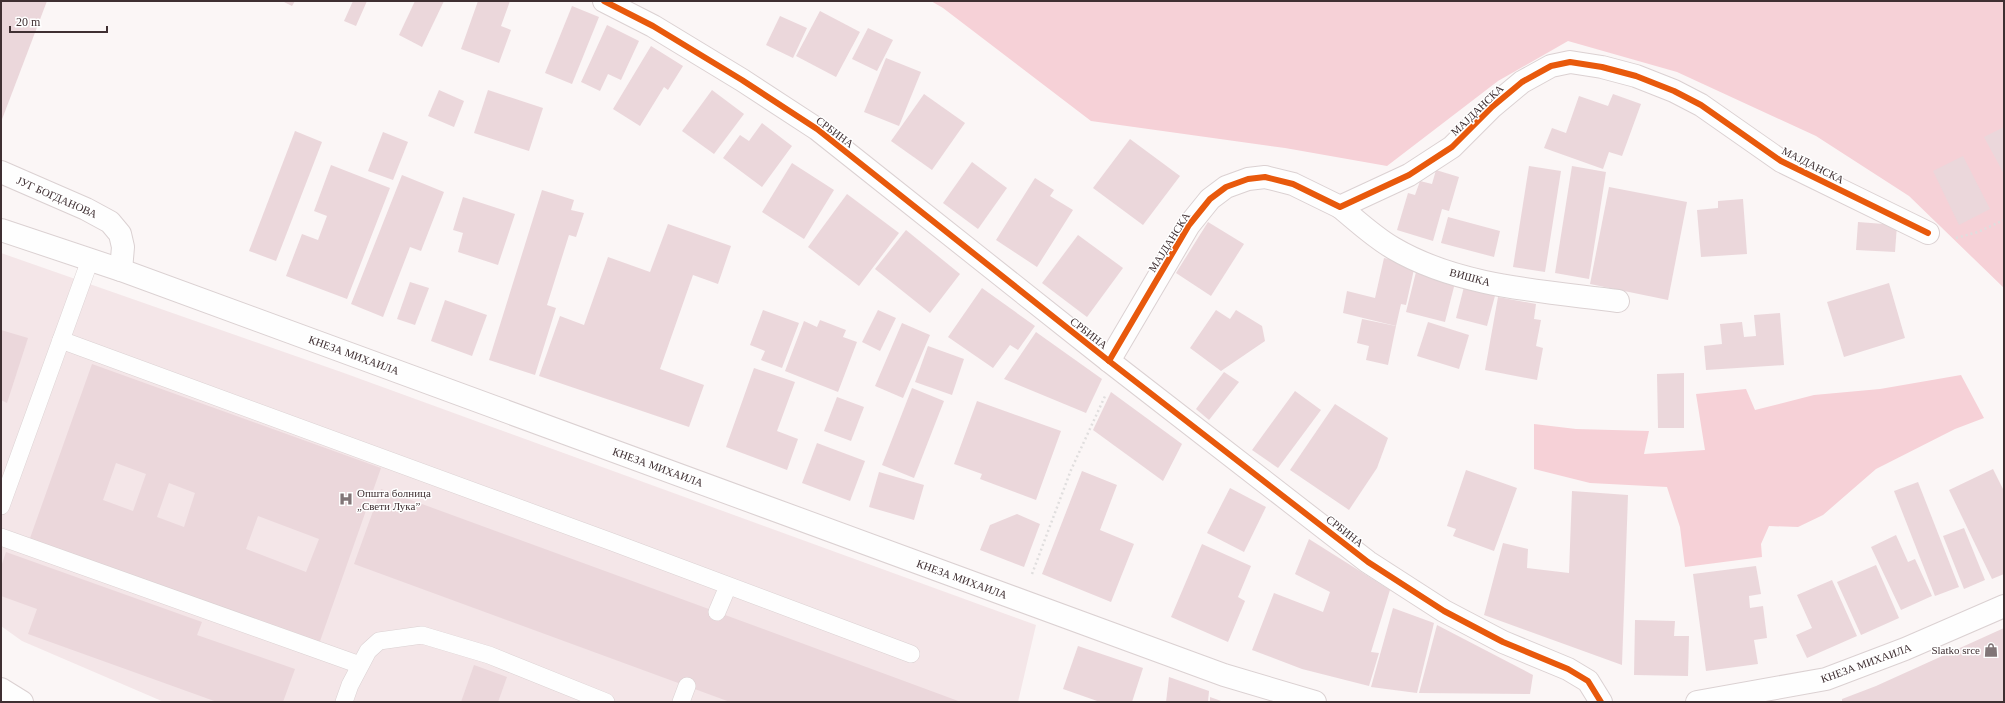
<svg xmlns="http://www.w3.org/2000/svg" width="2005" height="703" font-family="'Times New Roman',serif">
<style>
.built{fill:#f4e6e8}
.green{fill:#f6d1d7}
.building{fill:#ebd7db;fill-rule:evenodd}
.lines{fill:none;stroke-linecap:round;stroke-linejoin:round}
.service-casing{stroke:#dbd1d2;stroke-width:18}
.minor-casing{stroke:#dbd1d2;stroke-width:24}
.secondary-casing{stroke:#dbd1d2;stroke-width:24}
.path{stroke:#e0dede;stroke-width:2.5;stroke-dasharray:2 3;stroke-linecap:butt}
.service{stroke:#fefefe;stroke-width:17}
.minor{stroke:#fefefe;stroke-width:22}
.secondary{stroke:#fefefe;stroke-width:22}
.cycleway-casing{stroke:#fff;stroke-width:8}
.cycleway{stroke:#e8590c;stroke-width:6}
.labels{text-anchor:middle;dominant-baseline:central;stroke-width:3;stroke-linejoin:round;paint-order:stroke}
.street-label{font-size:11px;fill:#3f2f32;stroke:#fff}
.poi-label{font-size:11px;fill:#3f2f32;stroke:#fff;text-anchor:start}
</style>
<rect width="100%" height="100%" fill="#fbf6f6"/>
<!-- built -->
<path class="built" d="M 1,253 L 344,373 L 1036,625 L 1018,702 L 164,702 L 22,641 L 1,626 Z"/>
<!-- green -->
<g class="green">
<path d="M 931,1 L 2004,1 L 2004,288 L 1909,196 L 1816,136 L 1677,72 L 1568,41 L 1498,81 L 1387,166 L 1285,148 L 1091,121 L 943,8 Z"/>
<path d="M 1961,375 L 1984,418 L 1955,429 L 1876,469 L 1823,515 L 1798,527 L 1769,526 L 1761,544 L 1762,557 L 1685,567 L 1680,527 L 1667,487 L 1590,483 L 1534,469 L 1534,424 L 1576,429 L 1649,431 L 1644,454 L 1705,450 L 1696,394 L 1746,389 L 1755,410 L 1814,395 L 1880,389 Z"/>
</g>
<!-- building -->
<g class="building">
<path d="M 1,1 L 47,1 L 1,122 Z"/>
<path d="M 282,1 L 295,1 L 292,6 Z"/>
<path d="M 353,1 L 367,1 L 356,26 L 344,21 Z"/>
<path d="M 415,1 L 444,1 L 422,47 L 399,35 Z"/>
<path d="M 478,1 L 510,1 L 501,26 L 511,30 L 499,63 L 461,49 Z"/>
<path d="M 572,6 L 599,17 L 572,84 L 545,73 Z"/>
<path d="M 820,11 L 860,32 L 836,77 L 796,56 Z"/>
<path d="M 780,16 L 807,28 L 793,58 L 766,45 Z"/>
<path d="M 607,25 L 639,41 L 621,80 L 608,74 L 600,91 L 581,82 Z"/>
<path d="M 868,28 L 893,40 L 877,71 L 852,59 Z"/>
<path d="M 651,46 L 683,66 L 668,90 L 664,87 L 640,126 L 613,109 Z"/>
<path d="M 886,58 L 921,72 L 899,126 L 864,112 Z"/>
<path d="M 439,90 L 464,101 L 454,127 L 428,116 Z"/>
<path d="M 488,90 L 543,108 L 529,151 L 474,133 Z"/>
<path d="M 712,90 L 744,114 L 714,154 L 682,131 Z"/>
<path d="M 924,94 L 965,123 L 932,170 L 891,141 Z"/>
<path d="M 1613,94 L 1641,104 L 1622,156 L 1609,152 L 1603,169 L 1544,148 L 1552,128 L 1566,133 L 1579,96 L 1608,106 Z"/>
<path d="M 762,123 L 792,146 L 762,187 L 723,158 L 740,135 L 749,141 Z"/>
<path d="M 2004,127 L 2004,174 L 1984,137 Z"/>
<path d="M 295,131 L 322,142 L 276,261 L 249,251 Z"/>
<path d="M 383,132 L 408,142 L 393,180 L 368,171 Z"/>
<path d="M 1130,139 L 1180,176 L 1143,225 L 1093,188 Z"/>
<path d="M 1963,156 L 1990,209 L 1959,225 L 1933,171 Z"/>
<path d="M 972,162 L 1007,188 L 978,229 L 943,203 Z"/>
<path d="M 792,163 L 834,190 L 804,239 L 762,212 Z"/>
<path d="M 331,165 L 390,188 L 347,299 L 286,276 L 302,234 L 318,240 L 327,216 L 314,211 Z"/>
<path d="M 1529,166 L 1561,171 L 1545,272 L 1513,267 Z"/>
<path d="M 1572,166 L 1606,172 L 1589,279 L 1555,273 Z"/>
<path d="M 1436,170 L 1459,177 L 1449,211 L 1442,209 L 1433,241 L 1397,230 L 1408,193 L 1415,195 L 1420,181 L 1432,184 Z"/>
<path d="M 402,175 L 444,192 L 421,251 L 410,247 L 383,317 L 351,304 Z"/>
<path d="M 1035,178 L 1054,190 L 1050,196 L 1073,210 L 1037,267 L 996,240 Z"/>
<path d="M 1609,187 L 1687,202 L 1668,300 L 1590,284 Z"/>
<path d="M 542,190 L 574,200 L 571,210 L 584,213 L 576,237 L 569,235 L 547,305 L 556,308 L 535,375 L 489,360 Z"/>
<path d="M 847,194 L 899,233 L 859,286 L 808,247 Z"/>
<path d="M 463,197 L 515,214 L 498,265 L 458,252 L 463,233 L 453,230 Z"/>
<path d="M 1743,199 L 1747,254 L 1701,257 L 1697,210 L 1718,208 L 1718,201 Z"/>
<path d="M 1448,217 L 1500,231 L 1494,257 L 1441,243 Z"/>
<path d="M 1208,222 L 1244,244 L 1211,296 L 1176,273 Z"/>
<path d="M 1858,222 L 1897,225 L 1895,252 L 1856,250 Z"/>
<path d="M 668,224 L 731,246 L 718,284 L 693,275 L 660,369 L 704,385 L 689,427 L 539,376 L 560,316 L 584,325 L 608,257 L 650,272 Z"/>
<path d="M 906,230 L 960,274 L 930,313 L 875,269 Z"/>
<path d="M 1078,235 L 1123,268 L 1087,317 L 1042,283 Z"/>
<path d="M 1384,258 L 1415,265 L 1406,305 L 1401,304 L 1396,326 L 1343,313 L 1347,291 L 1375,298 Z"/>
<path d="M 1417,268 L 1456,279 L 1445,322 L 1406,312 Z"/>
<path d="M 410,282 L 429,288 L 415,325 L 397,319 Z"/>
<path d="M 1465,283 L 1496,292 L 1487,326 L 1456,318 Z"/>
<path d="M 1889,283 L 1905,338 L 1844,357 L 1827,302 Z"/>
<path d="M 982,288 L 1035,326 L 1018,350 L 1010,345 L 993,368 L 948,337 Z"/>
<path d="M 1498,297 L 1536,304 L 1534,319 L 1541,320 L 1536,346 L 1543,348 L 1537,380 L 1485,370 Z"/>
<path d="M 445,300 L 487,315 L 472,356 L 431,341 Z"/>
<path d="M 763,310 L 799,323 L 782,368 L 761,360 L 765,351 L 750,345 Z"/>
<path d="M 878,310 L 896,318 L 880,351 L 862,342 Z"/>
<path d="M 1216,310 L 1230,319 L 1236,310 L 1262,326 L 1265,341 L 1221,371 L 1190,348 Z"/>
<path d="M 1780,313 L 1784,365 L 1706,370 L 1704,346 L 1722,344 L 1720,324 L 1742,322 L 1744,337 L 1756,336 L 1754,315 Z"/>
<path d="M 1362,319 L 1396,326 L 1388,365 L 1366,360 L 1369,346 L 1357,343 Z"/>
<path d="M 820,320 L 846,330 L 843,337 L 857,342 L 838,392 L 785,371 L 804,321 L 817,327 Z"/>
<path d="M 1428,322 L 1469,335 L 1459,369 L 1417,356 Z"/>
<path d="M 902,323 L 930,335 L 903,398 L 875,386 Z"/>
<path d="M 1,330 L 28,338 L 7,403 L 1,400 Z"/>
<path d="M 1036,332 L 1102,379 L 1086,413 L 1004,379 Z"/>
<path d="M 928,346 L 964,359 L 952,395 L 915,382 Z"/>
<path d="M 92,364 L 381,468 L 319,644 L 29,541 ZM 116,463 L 146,474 L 133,511 L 103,500 ZM 169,483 L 195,493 L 184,527 L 157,517 ZM 258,516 L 319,539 L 306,572 L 246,549 Z"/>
<path d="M 754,368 L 795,382 L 777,431 L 798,439 L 787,470 L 726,447 Z"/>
<path d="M 1224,372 L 1239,382 L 1209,420 L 1196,409 Z"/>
<path d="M 1684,373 L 1684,428 L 1658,428 L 1657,374 Z"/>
<path d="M 912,388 L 944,401 L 914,478 L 882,465 Z"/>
<path d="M 1295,391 L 1321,410 L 1278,468 L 1252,450 Z"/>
<path d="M 1111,392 L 1182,444 L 1163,481 L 1093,430 Z"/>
<path d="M 837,397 L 864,407 L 851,441 L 824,431 Z"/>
<path d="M 977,401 L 1061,431 L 1036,500 L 980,479 L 982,474 L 954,464 Z"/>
<path d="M 1335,404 L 1388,438 L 1377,468 L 1349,510 L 1290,470 Z"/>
<path d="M 817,443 L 865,461 L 850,501 L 802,483 Z"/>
<path d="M 1993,469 L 2004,491 L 2004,574 L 1992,579 L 1949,490 Z"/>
<path d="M 1466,470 L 1517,488 L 1494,551 L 1453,536 L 1456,529 L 1447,526 Z"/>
<path d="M 1082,471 L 1117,485 L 1100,530 L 1134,544 L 1111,602 L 1042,574 Z"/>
<path d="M 879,472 L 924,485 L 914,520 L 869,507 Z"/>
<path d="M 1918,482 L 1959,587 L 1935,596 L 1894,491 Z"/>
<path d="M 1230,488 L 1266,507 L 1244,552 L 1207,533 Z"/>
<path d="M 381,489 L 717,612 L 961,702 L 730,702 L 354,564 Z"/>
<path d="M 1572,491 L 1628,495 L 1622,665 L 1484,615 L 1503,543 L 1528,549 L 1527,568 L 1569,573 Z"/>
<path d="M 1017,514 L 1040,524 L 1024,567 L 980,550 L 990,525 Z"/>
<path d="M 1964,528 L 1985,580 L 1964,589 L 1943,536 Z"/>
<path d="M 1896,535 L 1908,562 L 1915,559 L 1932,596 L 1901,610 L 1871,547 Z"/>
<path d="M 1309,539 L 1390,590 L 1371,652 L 1379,653 L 1369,686 L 1302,669 L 1252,650 L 1274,593 L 1323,612 L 1330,592 L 1295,574 Z"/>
<path d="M 1202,544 L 1251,566 L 1238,597 L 1245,601 L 1228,642 L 1171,617 Z"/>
<path d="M 6,552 L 202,622 L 197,635 L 295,669 L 283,702 L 217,702 L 28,634 L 37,609 L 1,596 L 1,567 Z"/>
<path d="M 1876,565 L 1899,618 L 1861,635 L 1837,582 Z"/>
<path d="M 1756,566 L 1761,594 L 1749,596 L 1750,608 L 1763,606 L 1767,638 L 1754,640 L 1758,664 L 1706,671 L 1693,574 Z"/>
<path d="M 1832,580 L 1857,636 L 1807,658 L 1796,635 L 1812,628 L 1797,595 Z"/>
<path d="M 1393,608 L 1434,623 L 1417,693 L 1371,687 Z"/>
<path d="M 1635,620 L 1675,621 L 1674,636 L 1689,636 L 1688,676 L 1634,675 Z"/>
<path d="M 1437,625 L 1533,675 L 1530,694 L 1419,693 Z"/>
<path d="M 2004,628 L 2004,702 L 1842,702 L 1842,699 L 1876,686 Z"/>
<path d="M 1078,646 L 1143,668 L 1132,702 L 1100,702 L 1063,689 Z"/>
<path d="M 474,665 L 507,677 L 498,702 L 461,702 Z"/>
<path d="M 1169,677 L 1209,691 L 1208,702 L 1166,702 Z"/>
<path d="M 1210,697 L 1224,702 L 1210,702 Z"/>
</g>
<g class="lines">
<defs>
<g id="service">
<path d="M 61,340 L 612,542 L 911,654"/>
<path d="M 1,506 L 90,260"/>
<path d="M 1,537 L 360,665"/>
<path d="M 717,612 L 728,586"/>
<path d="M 344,702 L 350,685 L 368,651 L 379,641 L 422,635 L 489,655 L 606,702"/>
<path d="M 681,702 L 687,686"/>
</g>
<g id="minor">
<path d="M 604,1 L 653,26 L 742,80 L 817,129 L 1109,361 L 1368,562 L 1444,611 L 1503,642 L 1568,669 L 1588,681 L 1601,702"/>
<path d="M 1,172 L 86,209 L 110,222 L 120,234 L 123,247 L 121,270"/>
<path d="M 1340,207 C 1357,221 1374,237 1393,248 C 1459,287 1543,291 1618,301"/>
<path d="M 1109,361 L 1189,225 L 1210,199 L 1226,187 L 1248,179 L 1265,177 L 1293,184 L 1340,207 L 1409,175 L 1452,147 L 1492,107 L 1522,82 L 1551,66 L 1570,62 L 1602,67 L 1636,76 L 1674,91 L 1701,105 L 1781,161 L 1928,233"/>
<path d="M 1,689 L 22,702"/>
</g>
<g id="secondary">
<path d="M 1,230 L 121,270 L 1224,675 L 1315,702"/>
<path d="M 1697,702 L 1826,679 L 1905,649 L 2004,606"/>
</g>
</defs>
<!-- service casing -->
<use href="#service" class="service-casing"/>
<!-- minor casing -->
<use href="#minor" class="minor-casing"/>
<!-- secondary casing -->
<use href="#secondary" class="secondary-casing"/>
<!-- path -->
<g class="path">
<path d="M 1956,238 L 1978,232 L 2004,220"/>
<path d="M 1032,574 L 1071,470 L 1106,394"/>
</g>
<!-- service -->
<use href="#service" class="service"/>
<!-- minor -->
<use href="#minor" class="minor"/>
<!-- secondary -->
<use href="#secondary" class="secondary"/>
<defs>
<g id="cycleway">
<path d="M 604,1 L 653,26 L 742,80 L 817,129 L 1109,361 L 1368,562 L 1444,611 L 1503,642 L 1568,669 L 1588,681 L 1601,702"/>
<path d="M 1109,361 L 1189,225 L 1210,199 L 1226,187 L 1248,179 L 1265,177 L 1293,184 L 1340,207 L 1409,175 L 1452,147 L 1492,107 L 1522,82 L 1551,66 L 1570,62 L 1602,67 L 1636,76 L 1674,91 L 1701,105 L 1781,161 L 1928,233"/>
</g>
</defs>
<!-- cycleway casing -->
<use href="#cycleway" class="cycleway-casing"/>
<!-- cycleway -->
<use href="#cycleway" class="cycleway"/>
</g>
<!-- icons -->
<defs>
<symbol id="hospital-bare" viewBox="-9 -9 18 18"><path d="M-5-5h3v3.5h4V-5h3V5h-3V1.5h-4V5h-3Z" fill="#817577" stroke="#fff" stroke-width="2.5" paint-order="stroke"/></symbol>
<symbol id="shop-bare" viewBox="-9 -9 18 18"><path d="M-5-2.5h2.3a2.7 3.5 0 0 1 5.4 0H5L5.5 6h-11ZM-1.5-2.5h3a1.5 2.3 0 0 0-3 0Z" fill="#817577" stroke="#fff" stroke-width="2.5" paint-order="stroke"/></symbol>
</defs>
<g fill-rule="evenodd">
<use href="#hospital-bare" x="336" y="489" width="20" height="20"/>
<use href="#shop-bare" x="1981" y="640" width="20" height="20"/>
</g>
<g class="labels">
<!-- street labels -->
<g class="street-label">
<text transform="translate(1477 110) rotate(-44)">МАЈДАНСКА</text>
<text transform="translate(835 132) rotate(37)">СРБИНА</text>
<text transform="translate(1813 165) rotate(27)">МАЈДАНСКА</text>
<text transform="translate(57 197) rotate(24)">ЈУГ БОГДАНОВА</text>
<text transform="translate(1169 242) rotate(-58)">МАЈДАНСКА</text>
<text transform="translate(1470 277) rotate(15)">ВИШКА</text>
<text transform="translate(1089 333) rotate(38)">СРБИНА</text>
<text transform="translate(354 355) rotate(20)">КНЕЗА МИХАИЛА</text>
<text transform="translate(658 467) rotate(20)">КНЕЗА МИХАИЛА</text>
<text transform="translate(1345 531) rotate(38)">СРБИНА</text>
<text transform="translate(962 579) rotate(20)">КНЕЗА МИХАИЛА</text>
<text transform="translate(1866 663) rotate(-20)">КНЕЗА МИХАИЛА</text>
</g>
<!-- poi labels -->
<g class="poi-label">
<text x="357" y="493">Општа болница<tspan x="357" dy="13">„Свети Лука”</tspan></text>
<text x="1980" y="650" text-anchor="end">Slatko srce</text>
</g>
</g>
<!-- border -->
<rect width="2005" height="703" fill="none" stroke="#3f2f32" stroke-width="4"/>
<!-- scale -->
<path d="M10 26v6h97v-6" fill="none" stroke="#3f2f32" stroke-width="2"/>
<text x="16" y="26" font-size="12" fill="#3f2f32" stroke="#ffffff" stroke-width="3" paint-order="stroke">20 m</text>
</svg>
